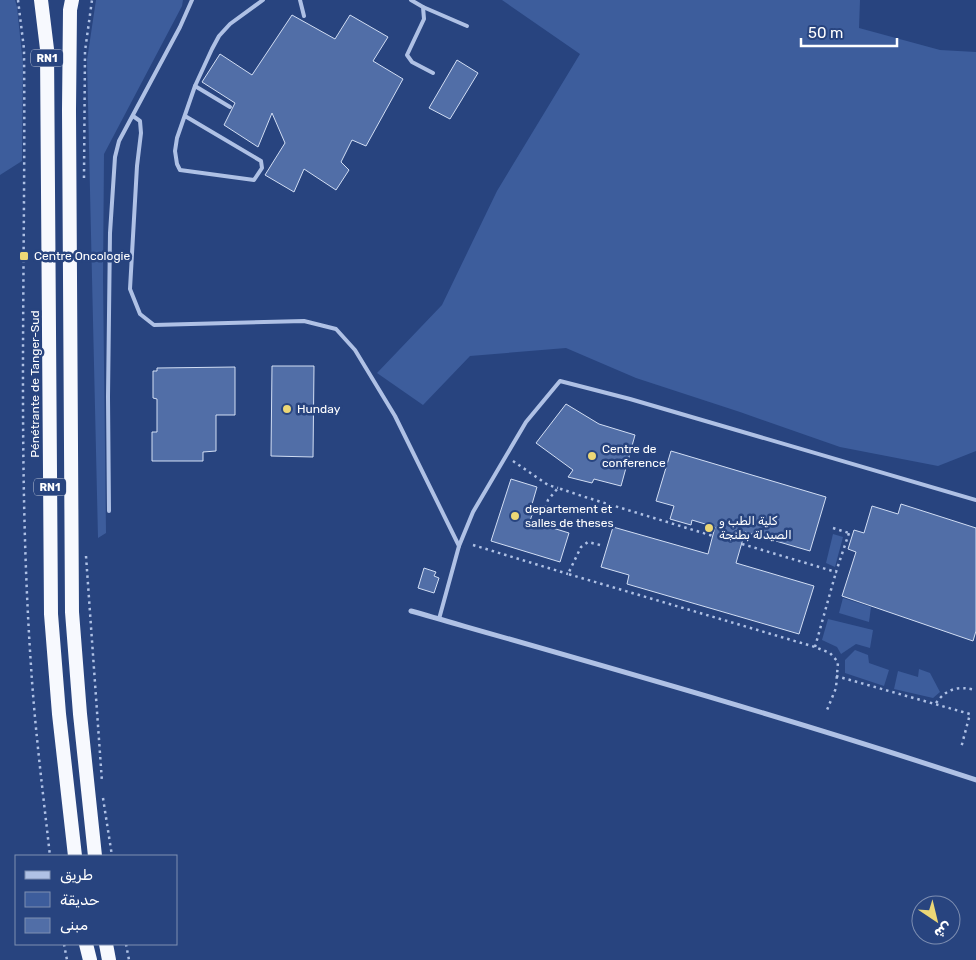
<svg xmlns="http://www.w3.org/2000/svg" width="976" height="960" font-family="Rubik,Cairo,sans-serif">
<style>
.green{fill:#3d5d9c}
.building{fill:#516ea7;stroke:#d2def4}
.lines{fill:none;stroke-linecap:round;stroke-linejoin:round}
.path{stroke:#afc1e5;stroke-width:2.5;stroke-dasharray:2.5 4;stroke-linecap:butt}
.service{stroke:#afc1e5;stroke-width:4}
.minor{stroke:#afc1e5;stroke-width:5}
.trunk{stroke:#f7f9fe;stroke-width:14}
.poi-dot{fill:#ecd776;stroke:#28447f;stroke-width:2}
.labels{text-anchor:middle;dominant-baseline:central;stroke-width:5;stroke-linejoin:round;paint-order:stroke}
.shield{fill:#28447f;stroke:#bec7d9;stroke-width:1}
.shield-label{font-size:11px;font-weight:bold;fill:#fff}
.poi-label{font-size:12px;fill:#fff;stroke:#28447f;text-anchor:start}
.street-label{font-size:12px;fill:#fff;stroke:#28447f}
</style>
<rect width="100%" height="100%" fill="#28447f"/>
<!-- green -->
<g class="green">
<path d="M 0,0 L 15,0 L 17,7 L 23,64 L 22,161 L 0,175 Z"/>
<path d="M 96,0 L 183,0 L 182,6 L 104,154 L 103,279 L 106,533 L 98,538 L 87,60 Z"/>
<path d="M 502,0 L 860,0 L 859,28 L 940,50 L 976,52 L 976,451 L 938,466 L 840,447 L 740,412 L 636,378 L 566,348 L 470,356 L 423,405 L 377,373 L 442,305 L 497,191 L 580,54 Z"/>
<path d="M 833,534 L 843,537 L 835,567 L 826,563 Z"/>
<path d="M 843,598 L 871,607 L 869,622 L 839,613 Z"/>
<path d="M 828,619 L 873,630 L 870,648 L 856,644 L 841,654 L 837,647 L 822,640 Z"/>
<path d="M 855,650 L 868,655 L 869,663 L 889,670 L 884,686 L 845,673 L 845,660 Z"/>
<path d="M 919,669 L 930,673 L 940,692 L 933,698 L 894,689 L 898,671 L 918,677 Z"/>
</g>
<!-- building -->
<g class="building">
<path d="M 292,15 L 335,39 L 350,15 L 388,37 L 373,61 L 403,79 L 366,146 L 352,140 L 341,162 L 349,170 L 336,190 L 304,169 L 294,192 L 265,175 L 285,143 L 272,113 L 258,147 L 224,125 L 235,103 L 202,82 L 220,54 L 252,75 Z"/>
<path d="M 457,60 L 478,73 L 450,119 L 429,108 Z"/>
<path d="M 272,366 L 314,366 L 313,457 L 271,456 Z"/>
<path d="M 235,367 L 235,415 L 216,415 L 216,451 L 203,452 L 203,461 L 152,461 L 152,432 L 157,432 L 157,399 L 153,398 L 153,371 L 157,371 L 157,368 Z"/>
<path d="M 566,404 L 599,424 L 635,435 L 621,486 L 594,479 L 592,483 L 568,477 L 573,470 L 536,443 Z"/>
<path d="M 671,451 L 826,497 L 810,551 L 745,532 L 736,563 L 814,586 L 799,634 L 627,584 L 629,575 L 601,567 L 613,527 L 708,554 L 715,527 L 692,520 L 691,525 L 670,519 L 674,506 L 656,501 Z"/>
<path d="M 511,479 L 537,487 L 530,511 L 533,512 L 530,521 L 569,533 L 560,562 L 491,541 Z"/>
<path d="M 901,504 L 976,528 L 976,631 L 973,641 L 842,596 L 856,552 L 848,549 L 854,530 L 864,533 L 872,506 L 898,514 Z"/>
<path d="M 424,568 L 436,572 L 434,576 L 439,578 L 434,593 L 418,588 Z"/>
</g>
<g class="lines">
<!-- path -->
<g class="path">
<path d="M 18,0 L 24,49 C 26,255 17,461 31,666 C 35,730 43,793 50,856"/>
<path d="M 84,178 L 85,51 L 92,0"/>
<path d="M 513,461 L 548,485 L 558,488"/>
<path d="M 541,520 L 548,500 L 558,488 L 585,497 L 713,536"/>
<path d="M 833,528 L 849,533"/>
<path d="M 742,544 L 836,572 L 849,533 L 851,534"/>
<path d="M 473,545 L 568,574"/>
<path d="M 600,545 L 588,542 L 581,547 L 568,574 L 815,647 L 830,653 L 838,662 L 836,688 L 827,710"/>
<path d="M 86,556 L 102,782"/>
<path d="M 815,647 L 836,572"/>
<path d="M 836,676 L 970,714 L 961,748"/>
<path d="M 936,703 C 947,688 958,686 976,690"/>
<path d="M 103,798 L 112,856"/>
<path d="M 64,944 L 67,960"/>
<path d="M 126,944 L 129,960"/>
</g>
<!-- service -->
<g class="service">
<path d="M 300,0 L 304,16"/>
<path d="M 411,0 L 423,7 L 424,19 L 407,55 L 412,62 L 433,73"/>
<path d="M 423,7 L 467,26"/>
<path d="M 195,86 L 230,107"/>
<path d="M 133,116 L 140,121 L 141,133 L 137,166 L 130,289 L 140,314 L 154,325 L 304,321 L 336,329 L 355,350 L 395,416 L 459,546"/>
<path d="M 185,116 L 261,161 L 262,168 L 254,180 L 180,170 L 177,164 L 175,151 L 177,138 L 195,86 L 212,49 L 219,36 L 230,24 L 263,0"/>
<path d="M 109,511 L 108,397 L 110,233 L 115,157 L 119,141 L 180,27 L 192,0"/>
<path d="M 439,619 L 459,546 L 473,512 L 526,422 L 560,381 L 630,399 L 976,500"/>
</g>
<!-- minor -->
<path class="minor" d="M 411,611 C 600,665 789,718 976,780"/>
<!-- trunk -->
<g class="trunk">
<path d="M 41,0 L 47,49 L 51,614 L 59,714 L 75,856"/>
<path d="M 72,0 L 70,10 L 69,110 L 72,612 L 80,714 L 95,856"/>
<path d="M 86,944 L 90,960"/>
<path d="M 106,944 L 109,960"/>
</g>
</g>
<!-- markers -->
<g class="poi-dot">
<rect x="19" y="251" width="10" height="10" rx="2.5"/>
<circle cx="287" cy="409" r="5"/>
<circle cx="592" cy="456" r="5"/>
<circle cx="515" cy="516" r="5"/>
<circle cx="709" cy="528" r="5"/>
</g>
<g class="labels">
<!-- shield labels -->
<g class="shield">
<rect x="31" y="49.5" width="32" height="17" rx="4"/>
<rect x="34" y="478.5" width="32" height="17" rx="4"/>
</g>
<g class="shield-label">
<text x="47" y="58">RN1</text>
<text x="50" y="487">RN1</text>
</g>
<!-- poi labels -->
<g class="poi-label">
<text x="34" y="256">Centre Oncologie</text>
<text x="297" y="409">Hunday</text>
<text x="602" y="449">Centre de<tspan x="602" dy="14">conference</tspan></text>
<text x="525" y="509">departement et<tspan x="525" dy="14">salles de theses</tspan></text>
<text x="719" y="521">كلية الطب و<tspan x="719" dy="14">الصيدلة بطنجة</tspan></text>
</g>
<!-- street labels -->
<g class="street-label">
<text transform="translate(35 384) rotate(-90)">Pénétrante de Tanger-Sud</text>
</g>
</g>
<!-- legend -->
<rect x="15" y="855" width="162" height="90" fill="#28447f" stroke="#7e8fb2"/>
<rect x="25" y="871" width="25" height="8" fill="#afc1e5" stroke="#7e8fb2"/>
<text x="60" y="880" font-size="15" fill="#ffffff">طريق</text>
<rect x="25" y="892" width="25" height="15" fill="#3d5d9c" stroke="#7e8fb2"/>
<text x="60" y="905" font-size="15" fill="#ffffff">حديقة</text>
<rect x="25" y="918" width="25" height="15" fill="#516ea7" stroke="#7e8fb2"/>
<text x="60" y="930" font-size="15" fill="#ffffff">مبنى</text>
<!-- north arrow -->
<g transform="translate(936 920) rotate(145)"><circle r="24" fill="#28447f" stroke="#7e8fb2"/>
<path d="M0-4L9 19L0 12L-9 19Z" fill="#ecd776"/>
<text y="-8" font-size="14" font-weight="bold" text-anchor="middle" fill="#ffffff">ش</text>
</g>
<!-- scale -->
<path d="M801 38v8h96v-8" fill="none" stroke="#ffffff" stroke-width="2.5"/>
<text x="808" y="38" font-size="15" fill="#ffffff" stroke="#28447f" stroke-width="4" paint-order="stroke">50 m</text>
</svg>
